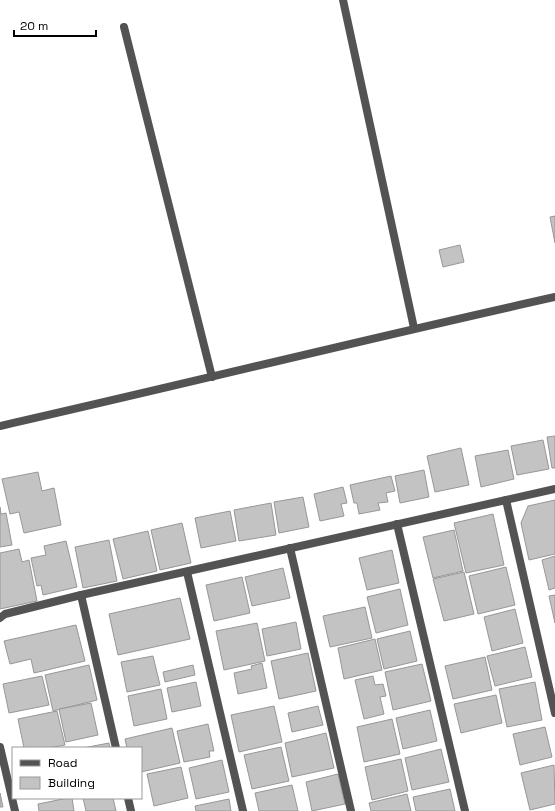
<svg xmlns="http://www.w3.org/2000/svg" width="555" height="811" font-family="'Space Grotesk',sans-serif">
<style>
.building{fill:#c3c3c3;stroke:#979797}
.lines{fill:none;stroke-linecap:round;stroke-linejoin:round}
.street{stroke:#535353;stroke-width:8}
</style>
<rect width="100%" height="100%" fill="#fff"/>
<!-- building -->
<g class="building">
<path d="M 555,216 L 555,243 L 550,217 Z"/>
<path d="M 460,245 L 464,262 L 443,267 L 439,250 Z"/>
<path d="M 555,436 L 555,468 L 552,468 L 547,437 Z"/>
<path d="M 543,440 L 549,469 L 517,475 L 511,446 Z"/>
<path d="M 461,448 L 469,485 L 435,492 L 427,456 Z"/>
<path d="M 508,450 L 514,479 L 481,487 L 475,456 Z"/>
<path d="M 424,470 L 429,497 L 400,503 L 395,476 Z"/>
<path d="M 38,472 L 42,491 L 54,488 L 61,525 L 24,533 L 19,512 L 10,514 L 2,479 Z"/>
<path d="M 391,476 L 395,491 L 386,493 L 388,502 L 378,503 L 380,510 L 359,514 L 357,503 L 354,503 L 350,485 Z"/>
<path d="M 343,487 L 347,503 L 341,504 L 344,516 L 320,521 L 314,494 Z"/>
<path d="M 303,497 L 309,527 L 279,533 L 274,502 Z"/>
<path d="M 555,500 L 555,554 L 529,560 L 521,523 L 528,506 Z"/>
<path d="M 271,503 L 276,535 L 239,541 L 234,510 Z"/>
<path d="M 0,507 L 1,514 L 6,513 L 12,545 L 0,547 Z"/>
<path d="M 230,511 L 236,541 L 201,548 L 195,518 Z"/>
<path d="M 493,514 L 504,565 L 466,573 L 454,523 Z"/>
<path d="M 182,523 L 191,563 L 160,570 L 151,530 Z"/>
<path d="M 454,530 L 463,571 L 433,578 L 423,537 Z"/>
<path d="M 148,531 L 157,571 L 123,579 L 113,539 Z"/>
<path d="M 109,540 L 117,581 L 83,588 L 75,547 Z"/>
<path d="M 66,541 L 77,587 L 43,595 L 41,585 L 37,586 L 31,558 L 46,555 L 44,546 Z"/>
<path d="M 19,549 L 22,562 L 29,560 L 37,601 L 0,609 L 0,553 Z"/>
<path d="M 392,550 L 399,583 L 367,590 L 359,558 Z"/>
<path d="M 555,556 L 555,588 L 549,590 L 542,560 Z"/>
<path d="M 506,567 L 515,605 L 478,614 L 469,576 Z"/>
<path d="M 283,568 L 290,598 L 252,606 L 245,577 Z"/>
<path d="M 464,572 L 474,614 L 444,621 L 433,579 Z"/>
<path d="M 242,577 L 250,613 L 214,621 L 206,585 Z"/>
<path d="M 400,589 L 408,625 L 376,633 L 367,597 Z"/>
<path d="M 555,595 L 555,623 L 549,596 Z"/>
<path d="M 180,598 L 190,639 L 118,655 L 109,614 Z"/>
<path d="M 365,607 L 372,638 L 330,647 L 323,616 Z"/>
<path d="M 515,609 L 523,643 L 492,651 L 484,617 Z"/>
<path d="M 296,622 L 301,649 L 267,656 L 262,629 Z"/>
<path d="M 257,623 L 265,661 L 224,670 L 216,631 Z"/>
<path d="M 76,625 L 85,661 L 34,673 L 31,659 L 10,664 L 4,641 Z"/>
<path d="M 410,631 L 417,661 L 384,669 L 377,639 Z"/>
<path d="M 375,639 L 382,670 L 344,679 L 338,648 Z"/>
<path d="M 525,647 L 532,677 L 495,686 L 487,656 Z"/>
<path d="M 308,653 L 316,691 L 279,699 L 271,661 Z"/>
<path d="M 153,656 L 160,685 L 127,692 L 121,662 Z"/>
<path d="M 485,657 L 492,690 L 453,699 L 445,666 Z"/>
<path d="M 262,663 L 267,688 L 238,694 L 234,673 L 252,669 L 251,666 Z"/>
<path d="M 422,664 L 431,701 L 393,710 L 385,672 Z"/>
<path d="M 89,665 L 97,700 L 53,711 L 45,675 Z"/>
<path d="M 193,665 L 195,675 L 165,682 L 163,672 Z"/>
<path d="M 42,676 L 49,705 L 9,713 L 3,684 Z"/>
<path d="M 373,676 L 375,685 L 383,684 L 386,696 L 380,697 L 384,714 L 364,719 L 355,680 Z"/>
<path d="M 196,682 L 201,706 L 172,712 L 167,688 Z"/>
<path d="M 535,682 L 542,720 L 507,727 L 499,689 Z"/>
<path d="M 161,689 L 167,719 L 134,726 L 128,696 Z"/>
<path d="M 496,695 L 502,723 L 461,733 L 454,704 Z"/>
<path d="M 91,703 L 98,735 L 66,742 L 59,709 Z"/>
<path d="M 274,706 L 282,742 L 239,752 L 231,715 Z"/>
<path d="M 318,706 L 323,725 L 292,732 L 288,713 Z"/>
<path d="M 430,710 L 437,741 L 403,749 L 396,718 Z"/>
<path d="M 57,711 L 65,745 L 49,748 L 24,748 L 18,719 Z"/>
<path d="M 392,719 L 400,754 L 364,762 L 357,727 Z"/>
<path d="M 208,724 L 214,751 L 209,751 L 210,757 L 184,762 L 177,731 Z"/>
<path d="M 545,727 L 552,757 L 520,765 L 513,734 Z"/>
<path d="M 172,728 L 180,763 L 141,772 L 141,748 L 127,748 L 125,739 Z"/>
<path d="M 326,733 L 334,768 L 292,777 L 285,743 Z"/>
<path d="M 109,743 L 110,748 L 83,748 Z"/>
<path d="M 281,747 L 289,781 L 252,789 L 244,755 Z"/>
<path d="M 441,749 L 449,782 L 412,790 L 405,758 Z"/>
<path d="M 401,759 L 408,791 L 372,800 L 365,767 Z"/>
<path d="M 222,760 L 229,792 L 196,799 L 189,768 Z"/>
<path d="M 554,765 L 555,804 L 530,810 L 521,773 Z"/>
<path d="M 181,767 L 188,798 L 154,806 L 147,774 Z"/>
<path d="M 338,774 L 345,804 L 312,811 L 306,782 Z"/>
<path d="M 292,785 L 298,811 L 259,811 L 255,793 Z"/>
<path d="M 450,789 L 455,811 L 416,811 L 413,797 Z"/>
<path d="M 0,793 L 3,807 L 0,807 Z"/>
<path d="M 407,794 L 411,811 L 371,811 L 369,803 Z"/>
<path d="M 68,798 L 72,798 L 74,811 L 39,811 L 38,804 Z"/>
<path d="M 83,798 L 113,798 L 116,811 L 86,811 Z"/>
<path d="M 229,799 L 231,811 L 196,811 L 195,806 Z"/>
</g>
<g class="lines">
<!-- street -->
<g class="street">
<path d="M 343,0 L 414,328"/>
<path d="M 124,27 L 212,377"/>
<path d="M 0,426 C 185,384 370,338 555,297"/>
<path d="M 506,500 L 555,713"/>
<path d="M 397,524 L 465,811"/>
<path d="M 290,548 L 351,811"/>
<path d="M 187,572 L 243,811"/>
<path d="M 81,595 L 116,748"/>
<path d="M 0,618 L 5,614 L 81,595 L 555,489"/>
<path d="M 0,747 L 15,811"/>
<path d="M 128,798 L 131,811"/>
</g>
</g>
<!-- legend -->
<rect x="12" y="747" width="130" height="52" fill="#ffffff" stroke="#999999"/>
<rect x="20" y="760" width="20" height="6" fill="#535353" stroke="#999999"/>
<text x="48" y="767" font-size="12" fill="#000000">Road</text>
<rect x="20" y="777" width="20" height="12" fill="#c3c3c3" stroke="#999999"/>
<text x="48" y="787" font-size="12" fill="#000000">Building</text>
<!-- scale -->
<path d="M14 30v6h82v-6" fill="none" stroke="#000000" stroke-width="2"/>
<text x="20" y="30" font-size="12" fill="#000000" stroke="#ffffff" stroke-width="3" paint-order="stroke">20 m</text>
</svg>
